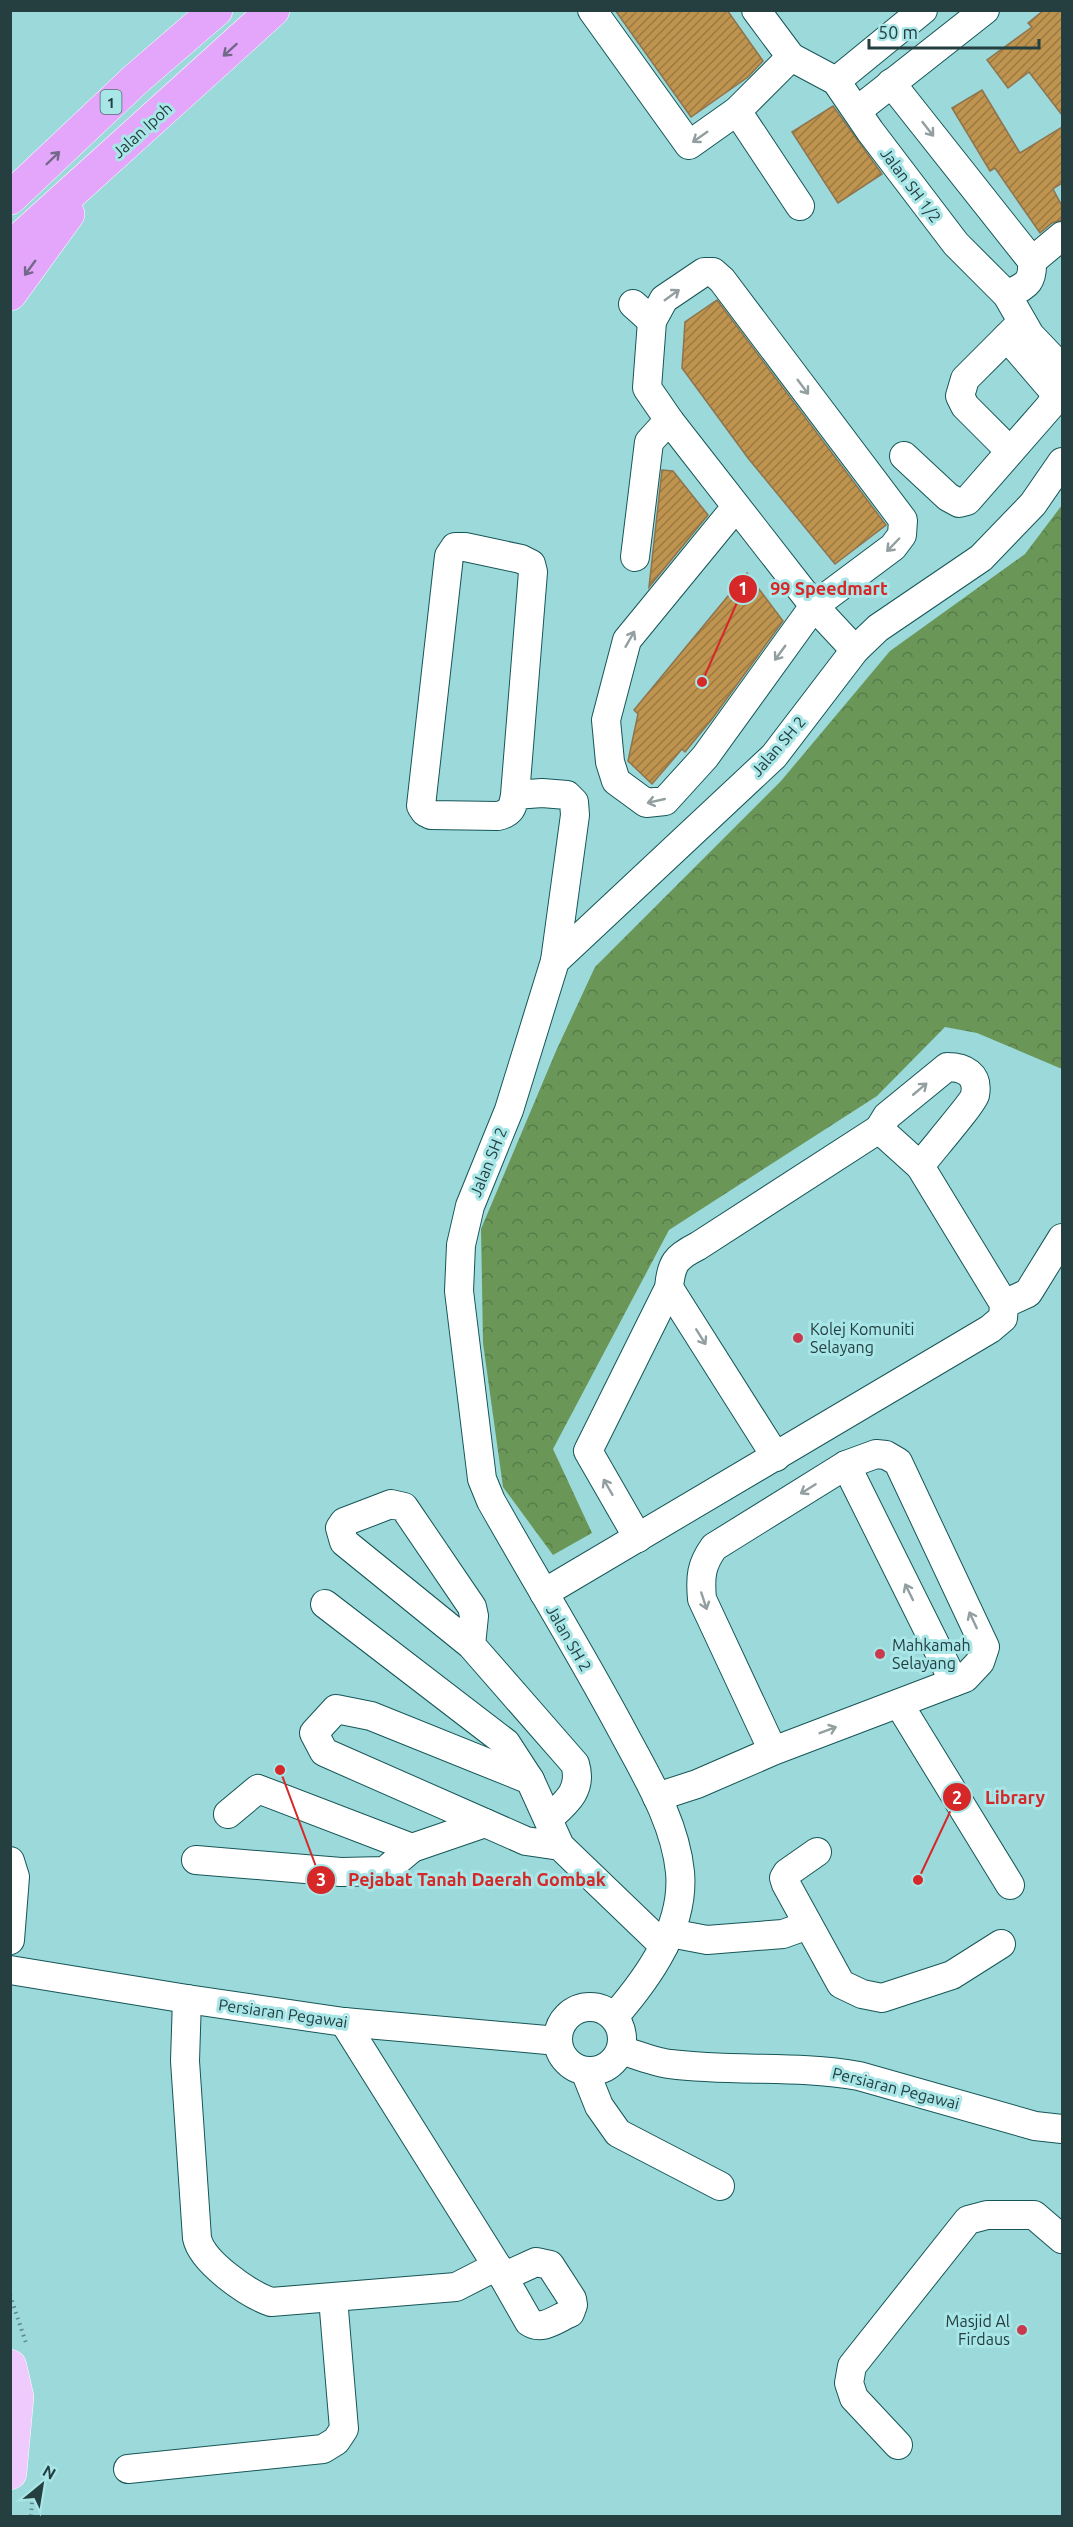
<svg xmlns="http://www.w3.org/2000/svg" width="1073" height="2527" font-family="Ubuntu,sans-serif">
<style>
.forest{fill:url(#forest-crowns)}
.building{fill:url(#building-hatch);stroke:#8e744e;stroke-width:1.5}
.lines{fill:none;stroke-linecap:round;stroke-linejoin:round}
.minor-casing{stroke:#165657;stroke-width:30}
.major-casing{stroke:#fff;stroke-width:34}
.highway-casing{stroke:#fff;stroke-width:34}
.path{stroke:#5d8788;stroke-width:4;stroke-dasharray:1.5 4.5;stroke-linecap:butt}
.minor{stroke:#fff;stroke-width:28}
.major{stroke:#efcafc;stroke-width:33}
.highway{stroke:#e4a6fa;stroke-width:33}
.oneway{stroke:#71688a}
.oneway2{stroke:#929e9f}
.poi-dot{fill:#ca3a4e;stroke:#a8e6e7;stroke-width:2}
.labels{text-anchor:middle;dominant-baseline:central;stroke-width:6;stroke-linejoin:round;paint-order:stroke}
.shield{fill:#a8e6e7;stroke:#4c7071;stroke-width:1.5}
.shield-label{font-size:15px;font-weight:bold;fill:#253e3f}
.street-label{font-size:16px;fill:#253e3f;stroke:#a8e6e7}
.poi-label{font-size:16px;fill:#253e3f;stroke:#a8e6e7;text-anchor:start}
.leader{fill:none;stroke:#d62828;stroke-width:2}
.callout-dot{fill:#d62828;stroke:#a8e6e7;stroke-width:2}
.mark-label{font-size:18px;text-anchor:middle;font-weight:bold;fill:#fff}
.callout-label{font-size:18px;text-anchor:middle;font-weight:bold;fill:#d62828;stroke:#a8e6e7;stroke-width:6;stroke-linejoin:round;paint-order:stroke}
</style>
<defs>
<pattern id="forest-crowns" width="20" height="18" patternUnits="userSpaceOnUse" patternTransform="scale(1.5)"><rect width="20" height="18" fill="#6a9658"/><path d="M2 6a3 3 0 1 1 6 0M12 15a3 3 0 1 1 6 0" fill="none" stroke="#577c4a"/></pattern>
<pattern id="building-hatch" width="6" height="6" patternUnits="userSpaceOnUse" patternTransform="scale(1.5)"><rect width="6" height="6" fill="#bf944f"/><path d="M-1 1l2-2M0 6l6-6M5 7l2-2" fill="none" stroke="#9b7a43"/></pattern>
</defs>
<rect width="100%" height="100%" fill="#9cd9da"/>
<!-- forest -->
<path class="forest" d="M 1062,505 L 1062,1069 L 977,1033 L 945,1027 L 877,1096 L 669,1230 L 553,1449 L 592,1533 L 553,1555 L 503,1487 L 483,1343 L 481,1229 L 556,1051 L 595,967 L 781,781 L 890,651 L 1025,554 Z"/>
<!-- building -->
<g class="building">
<path d="M 615,10 L 727,10 L 763,61 L 748,77 L 691,117 Z"/>
<path d="M 1044,10 L 1062,10 L 1062,115 L 1029,72 L 1008,88 L 987,60 L 1032,27 L 1028,23 Z"/>
<path d="M 982,90 L 1020,153 L 1062,127 L 1062,183 L 1053,189 L 1062,206 L 1062,220 L 1052,223 L 1040,233 L 995,168 L 990,171 L 952,108 Z"/>
<path d="M 833,106 L 882,174 L 838,203 L 792,132 Z"/>
<path d="M 717,300 L 886,525 L 835,564 L 748,458 L 682,368 L 685,322 Z"/>
<path d="M 662,470 L 673,471 L 708,515 L 649,587 Z"/>
<path d="M 747,573 L 783,621 L 712,719 L 685,752 L 682,749 L 652,784 L 628,761 L 638,714 L 634,710 Z"/>
</g>
<g class="lines">
<defs>
<g id="minor">
<path d="M 592,10 L 689,145 L 737,111 L 791,57"/>
<path d="M 756,10 L 791,57 L 836,81 L 870,131 L 956,244 L 1007,295 L 1030,335 L 1051,357 L 1062,365"/>
<path d="M 836,81 L 923,10"/>
<path d="M 891,83 L 1032,261 C 1033,284 1026,285 1007,295"/>
<path d="M 858,110 L 985,10"/>
<path d="M 737,111 L 800,206"/>
<path d="M 1032,261 L 1062,236"/>
<path d="M 633,304 L 652,321"/>
<path d="M 1010,451 L 965,406 L 960,396 L 965,379 L 1019,325"/>
<path d="M 904,456 L 948,497 L 959,503 L 967,501 L 1050,406 L 1056,394 L 1007,337"/>
<path d="M 736,507 L 627,640 L 606,720 L 610,762 L 616,781 L 646,803 L 665,801 L 705,757 L 814,606 L 893,547 L 902,535 L 903,520 L 722,280 L 713,272 L 704,272 L 664,299 L 652,321 L 647,388 L 669,420 L 814,606 L 855,650"/>
<path d="M 635,557 L 649,442 L 669,420"/>
<path d="M 515,795 L 533,572 L 531,564 L 521,559 L 465,547 L 455,547 L 449,556 L 421,806 L 425,812 L 431,815 L 498,816 C 511,813 513,807 515,795 L 542,793 L 567,795 L 574,802 L 575,815 L 555,961"/>
<path d="M 669,1288 L 776,1457"/>
<path d="M 1004,1304 L 1028,1293 L 1062,1238"/>
<path d="M 846,1465 L 954,1682"/>
<path d="M 638,1538 L 588,1451 L 669,1288 C 671,1263 676,1257 698,1246 L 879,1129 L 887,1116 L 947,1067 C 964,1067 979,1074 975,1095 C 973,1103 928,1155 920,1166"/>
<path d="M 544,1593 L 990,1329 L 1003,1318 L 1004,1304 L 920,1166 L 879,1129"/>
<path d="M 325,1604 L 506,1743 L 530,1780"/>
<path d="M 471,1645 L 474,1616 L 472,1607 L 404,1507 L 391,1504 L 344,1522 L 340,1528 L 344,1542 L 471,1645 L 575,1764 C 583,1790 566,1803 548,1819"/>
<path d="M 899,1704 L 1010,1885"/>
<path d="M 657,1797 L 697,1784 L 773,1751 L 965,1678 L 980,1662 L 985,1647 L 898,1462 L 886,1455 L 876,1454 L 846,1465 L 714,1547 C 701,1565 700,1577 702,1599 L 773,1751"/>
<path d="M 228,1814 L 258,1789 L 412,1848 L 485,1823"/>
<path d="M 560,1846 L 526,1841 L 324,1752 L 314,1733 L 336,1709 L 371,1716 L 530,1780 L 560,1846 L 664,1946"/>
<path d="M 817,1852 L 787,1873 L 784,1878 L 786,1884 L 841,1984 L 862,1994 L 882,1998 L 952,1975 L 1001,1944"/>
<path d="M 196,1860 L 341,1872 L 385,1871 L 412,1848"/>
<path d="M 10,1861 L 15,1877 L 10,1940"/>
<path d="M 670,1933 L 707,1940 L 783,1934 L 808,1925"/>
<path d="M 10,1970 L 187,1999 L 344,2022 L 558,2041"/>
<path d="M 187,1999 L 185,2061 L 197,2238 C 202,2262 248,2294 271,2302 L 456,2287 L 497,2266"/>
<circle cx="590" cy="2039" r="32"/>
<path d="M 614,2017 C 648,1978 685,1927 680,1872 C 675,1822 647,1777 624,1734 C 582,1655 535,1579 491,1501 L 482,1479 L 459,1291 L 461,1245 L 470,1206 L 509,1110 L 555,961 L 774,756 L 855,650 L 878,628 L 981,558 L 1033,504 L 1062,462"/>
<path d="M 344,2022 L 497,2266 L 529,2322 C 542,2331 556,2319 570,2313 L 573,2305 L 572,2299 L 550,2265 L 536,2262 L 503,2277"/>
<path d="M 621,2050 C 637,2055 654,2062 670,2064 C 733,2072 797,2065 859,2076 L 1035,2126 L 1062,2129"/>
<path d="M 585,2071 L 599,2106 L 618,2133 L 720,2186"/>
<path d="M 898,2445 L 854,2398 L 849,2383 L 852,2366 L 968,2220 L 987,2215 L 1034,2215 L 1062,2239"/>
<path d="M 128,2469 L 323,2449 L 336,2441 L 344,2429 L 333,2298"/>
</g>
<path id="major" d="M 10,2366 L 17,2397 L 10,2473"/>
<g id="highway">
<path d="M 10,198 L 136,79 L 216,10"/>
<path d="M 10,248 L 273,10"/>
<path d="M 10,294 L 68,214"/>
</g>
</defs>
<!-- minor casing -->
<use href="#minor" class="minor-casing"/>
<!-- major casing -->
<use href="#major" class="major-casing"/>
<!-- highway casing -->
<use href="#highway" class="highway-casing"/>
<!-- path -->
<g class="path">
<path d="M 10,2295 L 27,2346"/>
<path d="M 31,2516 L 33,2488"/>
</g>
<!-- minor -->
<use href="#minor" class="minor"/>
<!-- major -->
<use href="#major" class="major"/>
<!-- highway -->
<use href="#highway" class="highway"/>
</g>
<!-- one-way arrows -->
<defs><path id="oneway-shaft" d="M-6 0H5M1.5-3L5.5 0L1.5 3" fill="none" stroke-width="1.6" stroke-linecap="round" stroke-linejoin="round" transform="scale(1.5)"/></defs>
<g class="oneway">
<use href="#oneway-shaft" transform="translate(230 50) rotate(138)"/>
<use href="#oneway-shaft" transform="translate(53 158) rotate(-44)"/>
<use href="#oneway-shaft" transform="translate(30 268) rotate(126)"/>
</g>
<g class="oneway2">
<use href="#oneway-shaft" transform="translate(928 129) rotate(52)"/>
<use href="#oneway-shaft" transform="translate(700 137) rotate(145)"/>
<use href="#oneway-shaft" transform="translate(672 295) rotate(-36)"/>
<use href="#oneway-shaft" transform="translate(803 387) rotate(53)"/>
<use href="#oneway-shaft" transform="translate(893 545) rotate(134)"/>
<use href="#oneway-shaft" transform="translate(630 639) rotate(-60)"/>
<use href="#oneway-shaft" transform="translate(780 653) rotate(126)"/>
<use href="#oneway-shaft" transform="translate(656 801) rotate(167)"/>
<use href="#oneway-shaft" transform="translate(920 1089) rotate(-40)"/>
<use href="#oneway-shaft" transform="translate(701 1337) rotate(58)"/>
<use href="#oneway-shaft" transform="translate(608 1487) rotate(-120)"/>
<use href="#oneway-shaft" transform="translate(808 1489) rotate(148)"/>
<use href="#oneway-shaft" transform="translate(909 1592) rotate(-116)"/>
<use href="#oneway-shaft" transform="translate(704 1601) rotate(72)"/>
<use href="#oneway-shaft" transform="translate(973 1620) rotate(-115)"/>
<use href="#oneway-shaft" transform="translate(828 1730) rotate(-21)"/>
</g>
<!-- markers -->
<g class="poi-dot">
<circle cx="798" cy="1338" r="6"/>
<circle cx="880" cy="1654" r="6"/>
<circle cx="1022" cy="2330" r="6"/>
</g>
<g class="labels">
<!-- shield labels -->
<rect class="shield" x="100.5" y="90" width="21" height="24" rx="4.5"/>
<g class="shield-label">
<text x="111" y="102">1</text>
</g>
<!-- street labels -->
<g class="street-label">
<text transform="translate(142 130) rotate(-42)">Jalan Ipoh</text>
<text transform="translate(911 185) rotate(53)">Jalan SH 1/2</text>
<text transform="translate(778 746) rotate(-49)">Jalan SH 2</text>
<text transform="translate(488 1162) rotate(-68)">Jalan SH 2</text>
<text transform="translate(569 1638) rotate(60)">Jalan SH 2</text>
<text transform="translate(283 2013) rotate(8)">Persiaran Pegawai</text>
<text transform="translate(896 2088) rotate(14)">Persiaran Pegawai</text>
</g>
<!-- poi labels -->
<g class="poi-label">
<text x="810" y="1329">Kolej Komuniti<tspan x="810" dy="18">Selayang</tspan></text>
<text x="892" y="1645">Mahkamah<tspan x="892" dy="18">Selayang</tspan></text>
<text x="1010" y="2321" text-anchor="end">Masjid Al<tspan x="1010" dy="18">Firdaus</tspan></text>
</g>
</g>
<!-- callouts -->
<path class="leader" d="M702 682L743 589M918 1880L957 1797M280 1770L321 1880"/>
<g class="callout-dot">
<circle cx="702" cy="682" r="6"/>
<circle cx="918" cy="1880" r="6"/>
<circle cx="280" cy="1770" r="6"/>
<circle cx="743" cy="589" r="15"/>
<circle cx="957" cy="1797" r="15"/>
<circle cx="321" cy="1880" r="15"/>
</g>
<g class="mark-label">
<text x="743" y="595">1</text>
<text x="957" y="1804">2</text>
<text x="321" y="1886">3</text>
</g>
<g class="callout-label">
<text x="829" y="595">99 Speedmart</text>
<text x="1015" y="1804">Library</text>
<text x="477" y="1886">Pejabat Tanah Daerah Gombak</text>
</g>
<!-- border -->
<rect width="1073" height="2527" fill="none" stroke="#253e3f" stroke-width="24"/>
<!-- north arrow -->
<g transform="translate(42 2485) rotate(30)" stroke="#a8e6e7" stroke-width="4.5" paint-order="stroke">
<path d="M0-4.5L10 22L0 15L-10 22Z" fill="#253e3f"/>
<text y="-9" font-size="16" font-weight="bold" text-anchor="middle" fill="#253e3f">N</text>
</g>
<!-- scale -->
<path d="M869 39v9h170v-9" fill="none" stroke="#253e3f" stroke-width="3"/>
<text x="878" y="39" font-size="18" fill="#253e3f" stroke="#a8e6e7" stroke-width="4.5" paint-order="stroke">50 m</text>
</svg>
